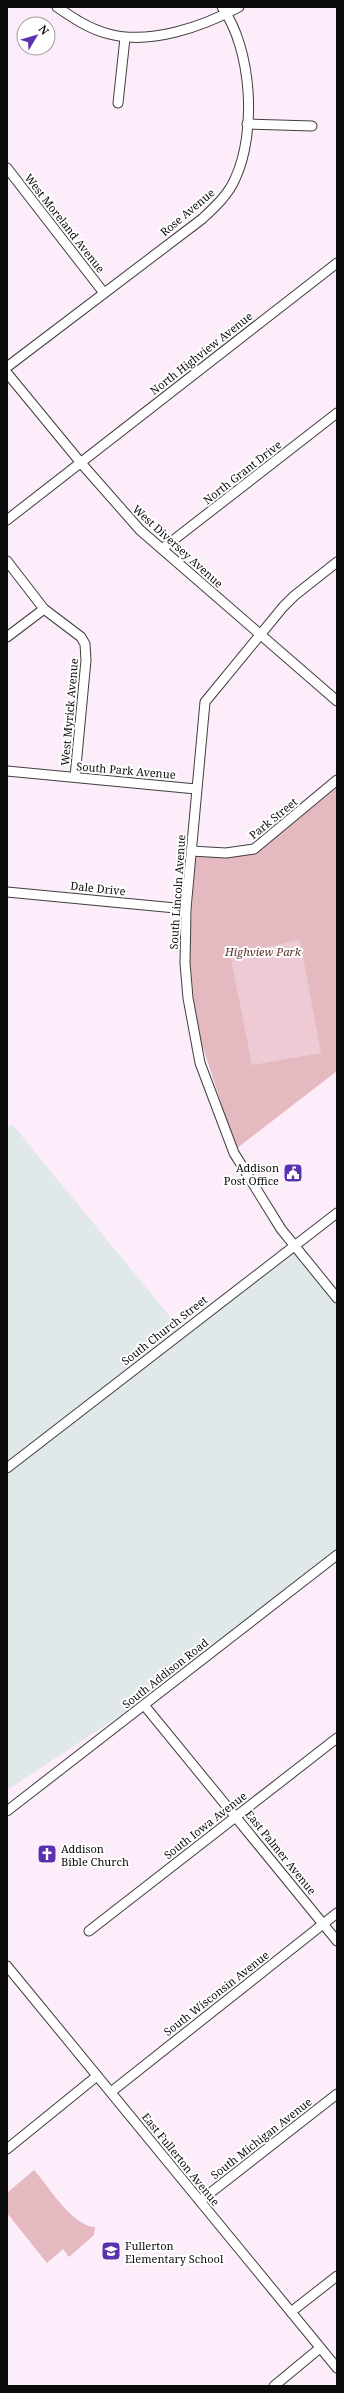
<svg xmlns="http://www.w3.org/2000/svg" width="344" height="2393" font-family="'Noto Serif',serif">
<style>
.industrial{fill:#e1e8ea}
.green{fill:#e4b9bf}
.pitch{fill:#edcad4}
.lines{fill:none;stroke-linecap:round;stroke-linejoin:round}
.minor-casing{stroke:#3f3f3f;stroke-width:11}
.minor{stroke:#fff;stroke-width:9}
.labels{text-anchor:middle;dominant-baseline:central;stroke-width:4;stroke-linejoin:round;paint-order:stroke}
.street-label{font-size:11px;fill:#0c0c0c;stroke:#fff}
.park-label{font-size:11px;font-style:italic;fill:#5d2d22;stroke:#fff}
.poi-label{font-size:11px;fill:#0c0c0c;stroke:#fff;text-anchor:start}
</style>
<rect width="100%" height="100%" fill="#fdecfa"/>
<!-- industrial -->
<path class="industrial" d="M 12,1124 L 185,1335 L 293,1251 L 337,1304 L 337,1549 L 141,1702 L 7,1790 L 7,1128 Z"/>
<!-- green -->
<g class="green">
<path d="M 337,787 L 337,1071 L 236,1149 L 197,1029 L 189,957 L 195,855 L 247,855 L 267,844 Z"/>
<path d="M 34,2170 C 49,2187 72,2226 95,2227 L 94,2235 L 69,2257 L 63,2249 L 47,2263 L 7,2213 L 7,2193 Z"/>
</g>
<!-- pitch -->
<path class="pitch" d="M 300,940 L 321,1053 L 252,1065 L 230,954 Z"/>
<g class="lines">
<defs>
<g id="minor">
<path d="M 57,7 C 73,18 89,29 109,34 C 150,45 202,27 239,7"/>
<path d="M 118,103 L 125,38"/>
<path d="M 247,124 L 312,126"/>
<path d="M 7,168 L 104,293"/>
<path d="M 7,367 L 202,219 C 215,207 228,195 235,179 C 257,132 252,49 222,7"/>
<path d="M 7,373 L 81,463 L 140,530 L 337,701"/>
<path d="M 7,520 L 337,263"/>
<path d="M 162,549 L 337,413"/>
<path d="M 7,561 L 44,609 L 81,637 L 85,644 L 86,660 L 75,777"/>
<path d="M 337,562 L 294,596 L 283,607 L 205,702 L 186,909 L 185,963 L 188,998 L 200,1063 L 234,1153 L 281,1229 L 337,1298"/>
<path d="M 7,637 L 44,609"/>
<path d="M 7,771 L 196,789"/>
<path d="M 191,851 L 226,853 L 254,849 L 337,780"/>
<path d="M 7,892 L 186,909"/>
<path d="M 7,1468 L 337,1213"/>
<path d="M 144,1705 L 337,1941"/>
<path d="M 7,1811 L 337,1555"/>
<path d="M 89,1931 L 337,1738"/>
<path d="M 7,1966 L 337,2368"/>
<path d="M 111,2092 L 337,1913"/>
<path d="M 7,2149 L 97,2076"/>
<path d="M 200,2201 L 337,2094"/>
<path d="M 291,2312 L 337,2276"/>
<path d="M 274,2386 L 320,2348"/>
</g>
</defs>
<!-- minor casing -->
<use href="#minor" class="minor-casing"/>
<!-- minor -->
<use href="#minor" class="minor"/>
</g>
<!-- icons -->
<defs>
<symbol id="civic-square" viewBox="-11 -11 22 22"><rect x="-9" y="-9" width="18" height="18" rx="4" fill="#5b31af" stroke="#fff"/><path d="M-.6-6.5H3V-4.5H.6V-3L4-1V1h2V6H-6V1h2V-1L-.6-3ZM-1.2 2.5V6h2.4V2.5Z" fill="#fff"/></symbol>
<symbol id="church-square" viewBox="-11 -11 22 22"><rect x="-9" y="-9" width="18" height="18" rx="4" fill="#5b31af" stroke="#fff"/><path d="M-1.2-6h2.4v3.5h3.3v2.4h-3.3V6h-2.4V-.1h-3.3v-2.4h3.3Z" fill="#fff"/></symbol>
<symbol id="school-square" viewBox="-11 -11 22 22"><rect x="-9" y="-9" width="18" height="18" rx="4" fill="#5b31af" stroke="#fff"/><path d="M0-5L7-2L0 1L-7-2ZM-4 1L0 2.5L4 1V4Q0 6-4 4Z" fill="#fff"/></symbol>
</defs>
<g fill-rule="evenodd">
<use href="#civic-square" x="282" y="1162" width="22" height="22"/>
<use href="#church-square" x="36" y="1843" width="22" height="22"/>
<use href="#school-square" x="100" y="2240" width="22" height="22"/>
</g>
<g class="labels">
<!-- street labels -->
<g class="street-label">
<text transform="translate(187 212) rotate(-40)">Rose Avenue</text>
<text transform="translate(65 223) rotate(52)">West Moreland Avenue</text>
<text transform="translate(201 353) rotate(-38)">North Highview Avenue</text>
<text transform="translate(242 472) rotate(-38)">North Grant Drive</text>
<text transform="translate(178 546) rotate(42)">West Diversey Avenue</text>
<text transform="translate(69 712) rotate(-85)">West Myrick Avenue</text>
<text transform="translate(126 770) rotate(5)">South Park Avenue</text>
<text transform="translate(273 818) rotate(-39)">Park Street</text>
<text transform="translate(98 888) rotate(6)">Dale Drive</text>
<text transform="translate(177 892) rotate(-86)">South Lincoln Avenue</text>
<text transform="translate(164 1330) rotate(-38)">South Church Street</text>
<text transform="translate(165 1673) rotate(-38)">South Addison Road</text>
<text transform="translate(205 1825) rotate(-38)">South Iowa Avenue</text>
<text transform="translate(281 1852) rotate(51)">East Palmer Avenue</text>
<text transform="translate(216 1993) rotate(-38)">South Wisconsin Avenue</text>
<text transform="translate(261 2138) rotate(-38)">South Michigan Avenue</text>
<text transform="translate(181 2159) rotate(51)">East Fullerton Avenue</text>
</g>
<!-- park labels -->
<g class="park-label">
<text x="263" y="951">Highview Park</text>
</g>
<!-- poi labels -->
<g class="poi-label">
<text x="279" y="1167" text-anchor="end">Addison<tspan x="279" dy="13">Post Office</tspan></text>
<text x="61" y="1848">Addison<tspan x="61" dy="13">Bible Church</tspan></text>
<text x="125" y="2245">Fullerton<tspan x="125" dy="13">Elementary School</tspan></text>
</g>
</g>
<!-- border -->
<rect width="344" height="2393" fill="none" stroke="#0c0c0c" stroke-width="16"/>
<!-- north arrow -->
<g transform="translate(36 36) rotate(52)"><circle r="19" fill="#ffffff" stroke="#9e9e9e"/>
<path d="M0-3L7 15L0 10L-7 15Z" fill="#5b31af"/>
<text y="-6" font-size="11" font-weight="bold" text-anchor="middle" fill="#0c0c0c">N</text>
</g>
</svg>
